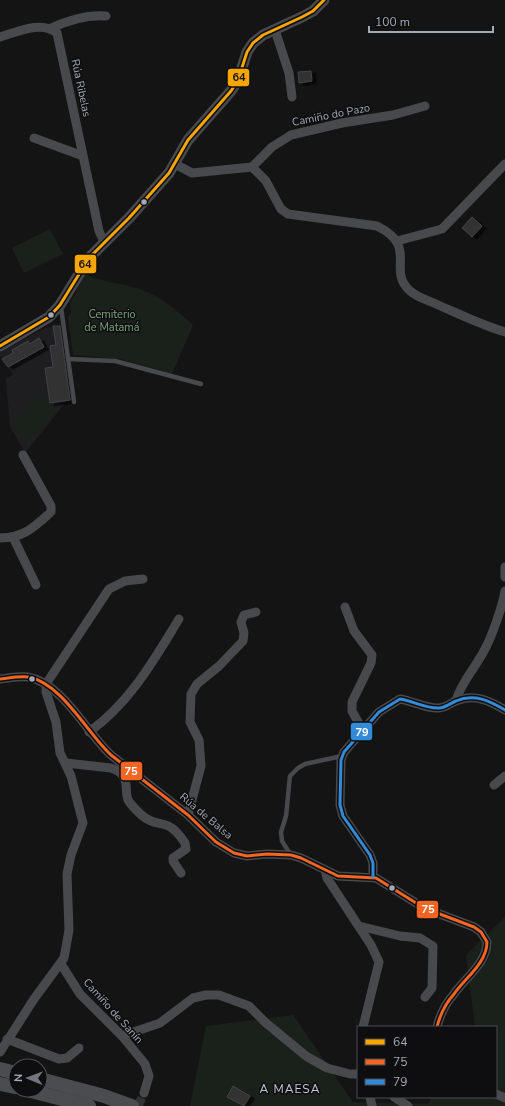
<svg xmlns="http://www.w3.org/2000/svg" width="505" height="1106" font-family="'Nunito Sans',sans-serif">
<style>
.built{fill:#1e1e20}
.green{fill:#1a211b}
.building{fill:#323233;stroke:#424448;filter:url(#shadow)}
.lines{fill:none;stroke-linecap:round;stroke-linejoin:round}
.minor-tunnel{stroke:#313234;stroke-width:9;stroke-dasharray:9 4.5;stroke-linecap:butt}
.service{stroke:#48494d;stroke-width:4.5}
.minor{stroke:#48494d;stroke-width:9}
.tertiary{stroke:#48494d;stroke-width:11}
.primary{stroke:#4a4c4f;stroke-width:14}
.bus-1-casing{stroke:#0e0e10;stroke-width:6}
.bus-2-casing{stroke:#0e0e10;stroke-width:6}
.bus-3-casing{stroke:#0e0e10;stroke-width:6}
.bus-1{stroke:#f7a600;stroke-width:3}
.bus-2{stroke:#f26522;stroke-width:3}
.bus-3{stroke:#338bd7;stroke-width:3}
.bus-dot{fill:#a4a9b6;stroke:#0e0e10;stroke-width:1.5}
.labels{text-anchor:middle;dominant-baseline:central;stroke-width:3;stroke-linejoin:round;paint-order:stroke}
.street-label{font-size:11px;fill:#a4a9b6;stroke:#0e0e10}
.park-label{font-size:11px;fill:#7aa37d;stroke:#0e0e10}
.neighbourhood-label{font-size:12px;letter-spacing:1px;fill:#c5c9d2;stroke:#0e0e10}
.line-badge{stroke:#0e0e10;stroke-width:1.5}
.badge-label{font-size:11px;text-anchor:middle;font-weight:bold;fill:#fff}
.pale-badge-label{font-size:11px;text-anchor:middle;font-weight:bold;fill:#111}
</style>
<defs>
<filter id="shadow"><feDropShadow dx="4.5" dy="2.5" stdDeviation="0" flood-color="#0009"/></filter>
</defs>
<rect width="100%" height="100%" fill="#141414"/>
<!-- built -->
<path class="built" d="M 61,325 L 73,402 L 65,403 L 25,453 L 10,426 L 6,379 L 13,374 L 0,356 L 0,352 L 45,328 Z"/>
<!-- green -->
<g class="green">
<path d="M 50,229 L 63,254 L 24,273 L 12,248 Z"/>
<path d="M 85,274 C 100,282 117,282 133,287 C 157,293 175,309 193,325 L 172,374 L 120,359 L 73,355 L 68,318 L 71,313 L 70,303 Z"/>
<path d="M 37,394 L 57,410 L 31,443 L 11,427 Z"/>
<path d="M 505,917 L 505,1106 L 190,1106 L 206,1026 L 293,1015 L 353,1102 L 428,1104 L 433,1097 L 496,1097 L 496,1027 L 475,1027 L 466,955 Z"/>
</g>
<!-- building -->
<g class="building">
<path d="M 311,71 L 312,81 L 299,83 L 298,72 Z"/>
<path d="M 472,217 L 482,226 L 472,237 L 462,228 Z"/>
<path d="M 53,326 L 60,326 L 70,400 L 50,403 L 45,368 L 53,367 L 50,346 L 56,345 Z"/>
<path d="M 39,338 L 44,347 L 8,367 L 2,359 L 13,353 L 12,350 L 28,341 L 30,344 Z"/>
<path d="M 233,1086 L 250,1096 L 244,1106 L 227,1097 Z"/>
</g>
<g class="lines">
<!-- minor-tunnel -->
<path class="minor-tunnel" d="M 138,1106 L 144,1093"/>
<!-- service -->
<g class="service">
<path d="M 61,307 L 74,402"/>
<path d="M 69,359 L 115,361 L 201,384"/>
<path d="M 290,854 L 282,841 L 281,832 L 286,816 L 290,776 L 298,768 L 305,764 L 342,756"/>
</g>
<!-- minor -->
<g class="minor">
<path d="M 51,28 C 69,20 87,14 106,16"/>
<path d="M 275,30 L 289,73 L 292,97"/>
<path d="M 0,37 C 17,32 42,20 57,33 L 99,231 L 104,242"/>
<path d="M 34,138 L 83,156"/>
<path d="M 175,164 L 192,173 L 252,167 L 266,181 L 281,209 L 288,214 L 377,226 C 419,247 387,269 409,290 C 416,297 427,300 436,304 C 459,314 481,325 505,332"/>
<path d="M 252,167 L 272,147 L 291,135 L 342,123 L 393,115 L 425,106"/>
<path d="M 397,241 L 442,229 L 505,164"/>
<path d="M 13,537 L 36,585"/>
<path d="M 0,538 C 24,538 34,527 51,512 L 51,506 L 23,455"/>
<path d="M 505,567 L 505,577"/>
<path d="M 345,607 L 354,631 L 372,655 L 371,663 L 352,702 L 352,711 L 362,729"/>
<path d="M 0,679 C 9,678 19,676 28,677 C 62,683 87,733 111,755 L 188,815 L 216,842 L 234,853 L 247,856 L 267,854 L 291,855 L 301,858 L 338,876 L 376,878 L 424,908 L 474,927 L 481,932 L 487,942 C 487,963 465,978 454,994 C 446,1003 440,1015 437,1027"/>
<path d="M 46,684 L 109,589 L 125,581 L 143,579"/>
<path d="M 456,700 C 462,681 476,667 485,649 C 492,636 503,605 505,591"/>
<path d="M 89,732 C 130,703 153,661 179,619"/>
<path d="M 66,763 L 111,768 C 135,776 121,793 130,803 C 135,809 142,817 149,820 C 156,824 164,823 170,827 C 176,830 181,837 185,843 L 186,849 L 173,858 L 173,861 L 181,873"/>
<path d="M 494,785 L 505,776"/>
<path d="M 188,815 L 201,766 L 199,740 L 190,722 L 191,694 L 197,684 L 219,666 L 243,641 L 244,633 L 241,622 L 244,615 L 256,612"/>
<path d="M 325,870 L 327,878 L 371,945 L 379,962 L 363,1027"/>
<path d="M 373,877 L 373,863 L 370,855 L 343,816 L 340,805 L 341,760 L 344,752 L 379,712 L 400,699 C 413,701 427,709 439,708 C 445,708 451,703 456,701 C 474,693 490,701 505,710"/>
<path d="M 359,926 L 400,936 L 420,938 L 433,946 L 432,988 L 425,997"/>
<path d="M 61,964 L 80,994 L 122,1036 L 145,1064 L 149,1076 L 144,1093"/>
<path d="M 122,1036 L 160,1023 L 193,998 L 206,995 L 219,995 L 249,1006 L 266,1023 L 306,1056 L 327,1068 L 350,1074 L 358,1074"/>
<path d="M 7,1039 L 59,1059 L 67,1058 L 79,1048"/>
<path d="M 0,1052 L 34,999 L 64,958 L 69,930 L 67,874 L 71,855 L 83,823 L 71,776 L 60,753 L 56,722 L 46,692 L 46,684"/>
<path d="M 496,1094 L 505,1098"/>
<path d="M 370,1097 L 372,1106"/>
<path d="M 394,1097 L 408,1106"/>
</g>
<!-- tertiary -->
<path class="tertiary" d="M 0,346 L 49,317 L 60,305 L 89,258 L 129,218 L 169,173 L 188,140 L 231,91 L 238,80 L 247,52 L 253,43 L 263,35 L 302,17 L 313,11 L 324,0"/>
<!-- primary -->
<g class="primary">
<path d="M 0,1069 L 16,1073"/>
<path d="M 40,1079 L 104,1096 L 132,1106"/>
<path d="M 0,1084 L 16,1087"/>
<path d="M 27,1090 L 89,1106"/>
</g>
<defs>
<path id="bus-1" d="M 0,346 L 49,317 L 60,305 L 89,258 L 129,218 L 169,173 L 188,140 L 231,91 L 238,80 L 247,52 L 253,43 L 263,35 L 302,17 L 313,11 L 324,0"/>
<path id="bus-2" d="M 0,679 C 9,678 19,676 28,677 C 62,683 87,733 111,755 L 188,815 L 216,842 L 234,853 L 247,856 L 267,854 L 291,855 L 301,858 L 338,876 L 376,878 L 424,908 L 474,927 L 481,932 L 487,942 C 487,963 465,978 454,994 C 446,1003 440,1015 437,1027"/>
<path id="bus-3" d="M 373,877 L 373,863 L 370,855 L 343,816 L 340,805 L 341,760 L 344,752 L 379,712 L 400,699 C 413,701 427,709 439,708 C 445,708 451,703 456,701 C 474,693 490,701 505,710"/>
</defs>
<!-- bus-1 casing -->
<use href="#bus-1" class="bus-1-casing"/>
<!-- bus-2 casing -->
<use href="#bus-2" class="bus-2-casing"/>
<!-- bus-3 casing -->
<use href="#bus-3" class="bus-3-casing"/>
<!-- bus-1 -->
<use href="#bus-1" class="bus-1"/>
<!-- bus-2 -->
<use href="#bus-2" class="bus-2"/>
<!-- bus-3 -->
<use href="#bus-3" class="bus-3"/>
</g>
<!-- markers -->
<g class="bus-dot">
<circle cx="144" cy="202" r="3.5"/>
<circle cx="51" cy="315" r="3.5"/>
<circle cx="32" cy="679" r="3.5"/>
<circle cx="392" cy="888" r="3.5"/>
</g>
<g class="labels">
<!-- street labels -->
<g class="street-label">
<text transform="translate(81 88) rotate(78)">Rúa Ribelas</text>
<text transform="translate(331 115) rotate(-11)">Camiño do Pazo</text>
<text transform="translate(206 816) rotate(40)">Rúa de Balsa</text>
<text transform="translate(113 1011) rotate(48)">Camiño de Sanín</text>
</g>
<!-- park labels -->
<g class="park-label">
<text x="112" y="314">Cemiterio<tspan x="112" dy="13">de Matamá</tspan></text>
</g>
<!-- neighbourhood labels -->
<g class="neighbourhood-label">
<text x="290" y="1089">A MAESA</text>
</g>
</g>
<g class="line-badge">
<rect x="227" y="68" width="23" height="19" rx="4" fill="#f7a600"/>
<rect x="74" y="254" width="23" height="20" rx="4" fill="#f7a600"/>
<rect x="350" y="722" width="23" height="19" rx="4" fill="#338bd7"/>
<rect x="120" y="761" width="23" height="20" rx="4" fill="#f26522"/>
<rect x="416" y="900" width="23" height="19" rx="4" fill="#f26522"/>
</g>
<g class="badge-label">
<text x="362" y="736">79</text>
<text x="131" y="775">75</text>
<text x="428" y="913">75</text>
</g>
<g class="pale-badge-label">
<text x="239" y="81">64</text>
<text x="85" y="268">64</text>
</g>
<!-- legend -->
<rect x="357" y="1026" width="140" height="72" fill="#0e0e10" stroke="#4a4c52"/>
<rect x="365" y="1039" width="20" height="6" fill="#f7a600" stroke="#4a4c52"/>
<text x="393" y="1046" font-size="12" fill="#a4a9b6">64</text>
<rect x="365" y="1059" width="20" height="6" fill="#f26522" stroke="#4a4c52"/>
<text x="393" y="1066" font-size="12" fill="#a4a9b6">75</text>
<rect x="365" y="1079" width="20" height="6" fill="#338bd7" stroke="#4a4c52"/>
<text x="393" y="1086" font-size="12" fill="#a4a9b6">79</text>
<!-- north arrow -->
<g transform="translate(28 1078) rotate(271)"><circle r="19" fill="#0e0e10" stroke="#4a4c52"/>
<path d="M0-3L7 15L0 10L-7 15Z" fill="#72757d"/>
<text y="-6" font-size="11" font-weight="bold" text-anchor="middle" fill="#a4a9b6">N</text>
</g>
<!-- scale -->
<path d="M369 26v6h124v-6" fill="none" stroke="#a4a9b6" stroke-width="2"/>
<text x="375" y="26" font-size="12" fill="#a4a9b6" stroke="#0e0e10" stroke-width="3" paint-order="stroke">100 m</text>
</svg>
